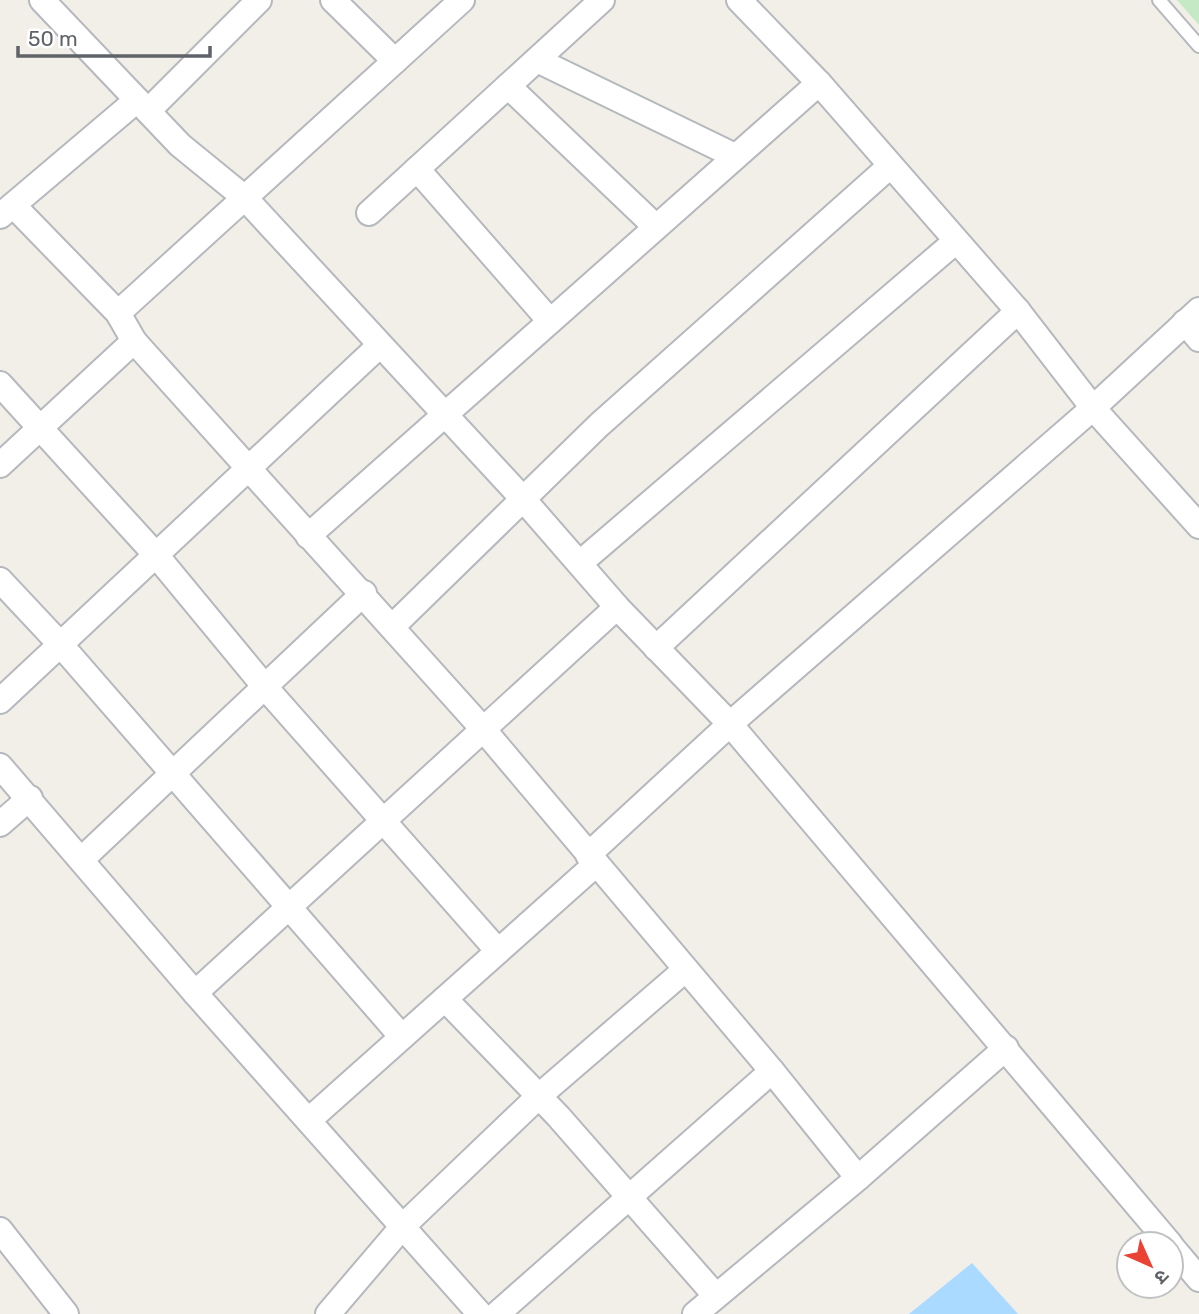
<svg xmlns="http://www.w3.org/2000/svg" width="1199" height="1314" font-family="Rubik,'Noto Sans Devanagari',sans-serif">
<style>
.green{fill:#c5e8c5}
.water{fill:#aadaff}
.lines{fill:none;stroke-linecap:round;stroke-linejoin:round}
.lane-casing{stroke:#b5b8bc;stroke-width:16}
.street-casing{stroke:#b5b8bc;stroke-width:28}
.lane{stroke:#fff;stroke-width:12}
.street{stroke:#fff;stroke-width:24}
</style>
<rect width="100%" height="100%" fill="#f1efe8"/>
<!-- green -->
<path class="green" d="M 1177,0 L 1199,0 L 1199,25 Z"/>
<!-- water -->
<path class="water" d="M 972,1263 L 1018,1314 L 909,1314 Z"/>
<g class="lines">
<defs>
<path id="lane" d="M 1159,0 L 1199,46"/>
<g id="street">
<path d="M 42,0 L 180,145 L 245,198 L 523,499 L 617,607 L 730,724 L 1170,1244"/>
<path d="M 333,0 L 395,61"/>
<path d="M 739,0 L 819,83 L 1018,311 L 1093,408 L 1199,526"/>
<path d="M 537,60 L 735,156"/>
<path d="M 508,86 L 656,227"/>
<path d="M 148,111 L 259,0"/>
<path d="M 417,169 L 550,321"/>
<path d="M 13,205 L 118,313 L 134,341 L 483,729 L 772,1071 L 858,1178"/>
<path d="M 369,213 L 602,0"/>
<path d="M 0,216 L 137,100"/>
<path d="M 118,313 L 462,0"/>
<path d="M 1185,322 L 1199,339"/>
<path d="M 0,384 L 156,555 L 265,687 L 498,951"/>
<path d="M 0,465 L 134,341"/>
<path d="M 308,536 L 819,83"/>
<path d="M 580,563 L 956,241"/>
<path d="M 0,580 L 60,644 L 402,1037"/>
<path d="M 393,626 L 599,425 L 890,166"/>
<path d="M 656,648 L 1018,311"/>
<path d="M 0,701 L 379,346"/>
<path d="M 0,766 L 195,993 L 480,1314"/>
<path d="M 0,824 L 30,798"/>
<path d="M 588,855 L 730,724 L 1093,408 L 1199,310"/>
<path d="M 82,859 L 364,593"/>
<path d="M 195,993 L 617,607"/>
<path d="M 445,999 L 558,1116 L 715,1295"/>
<path d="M 309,1120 L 596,864"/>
<path d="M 0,1230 L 66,1314"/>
<path d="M 1171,1246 L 1199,1279"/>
<path d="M 328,1314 L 403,1226 L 539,1096 L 685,970"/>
<path d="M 497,1314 L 772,1071"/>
<path d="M 695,1314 L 858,1178 L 1006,1048"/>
</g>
</defs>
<!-- lane casing -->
<use href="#lane" class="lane-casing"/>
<!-- street casing -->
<use href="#street" class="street-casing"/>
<!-- lane -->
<use href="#lane" class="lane"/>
<!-- street -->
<use href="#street" class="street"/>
</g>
<!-- north arrow -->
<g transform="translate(1150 1265) rotate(135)"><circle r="33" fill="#ffffff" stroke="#bfc1c3" stroke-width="2"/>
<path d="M0-5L12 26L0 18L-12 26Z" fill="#ea4335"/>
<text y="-10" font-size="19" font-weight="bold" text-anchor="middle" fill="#5f6368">उ</text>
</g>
<!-- scale -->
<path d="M18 46v10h192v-10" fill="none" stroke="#5f6368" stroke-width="3.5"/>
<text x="28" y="46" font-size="21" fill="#5f6368" stroke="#ffffff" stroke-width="5" paint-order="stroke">50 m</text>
</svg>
